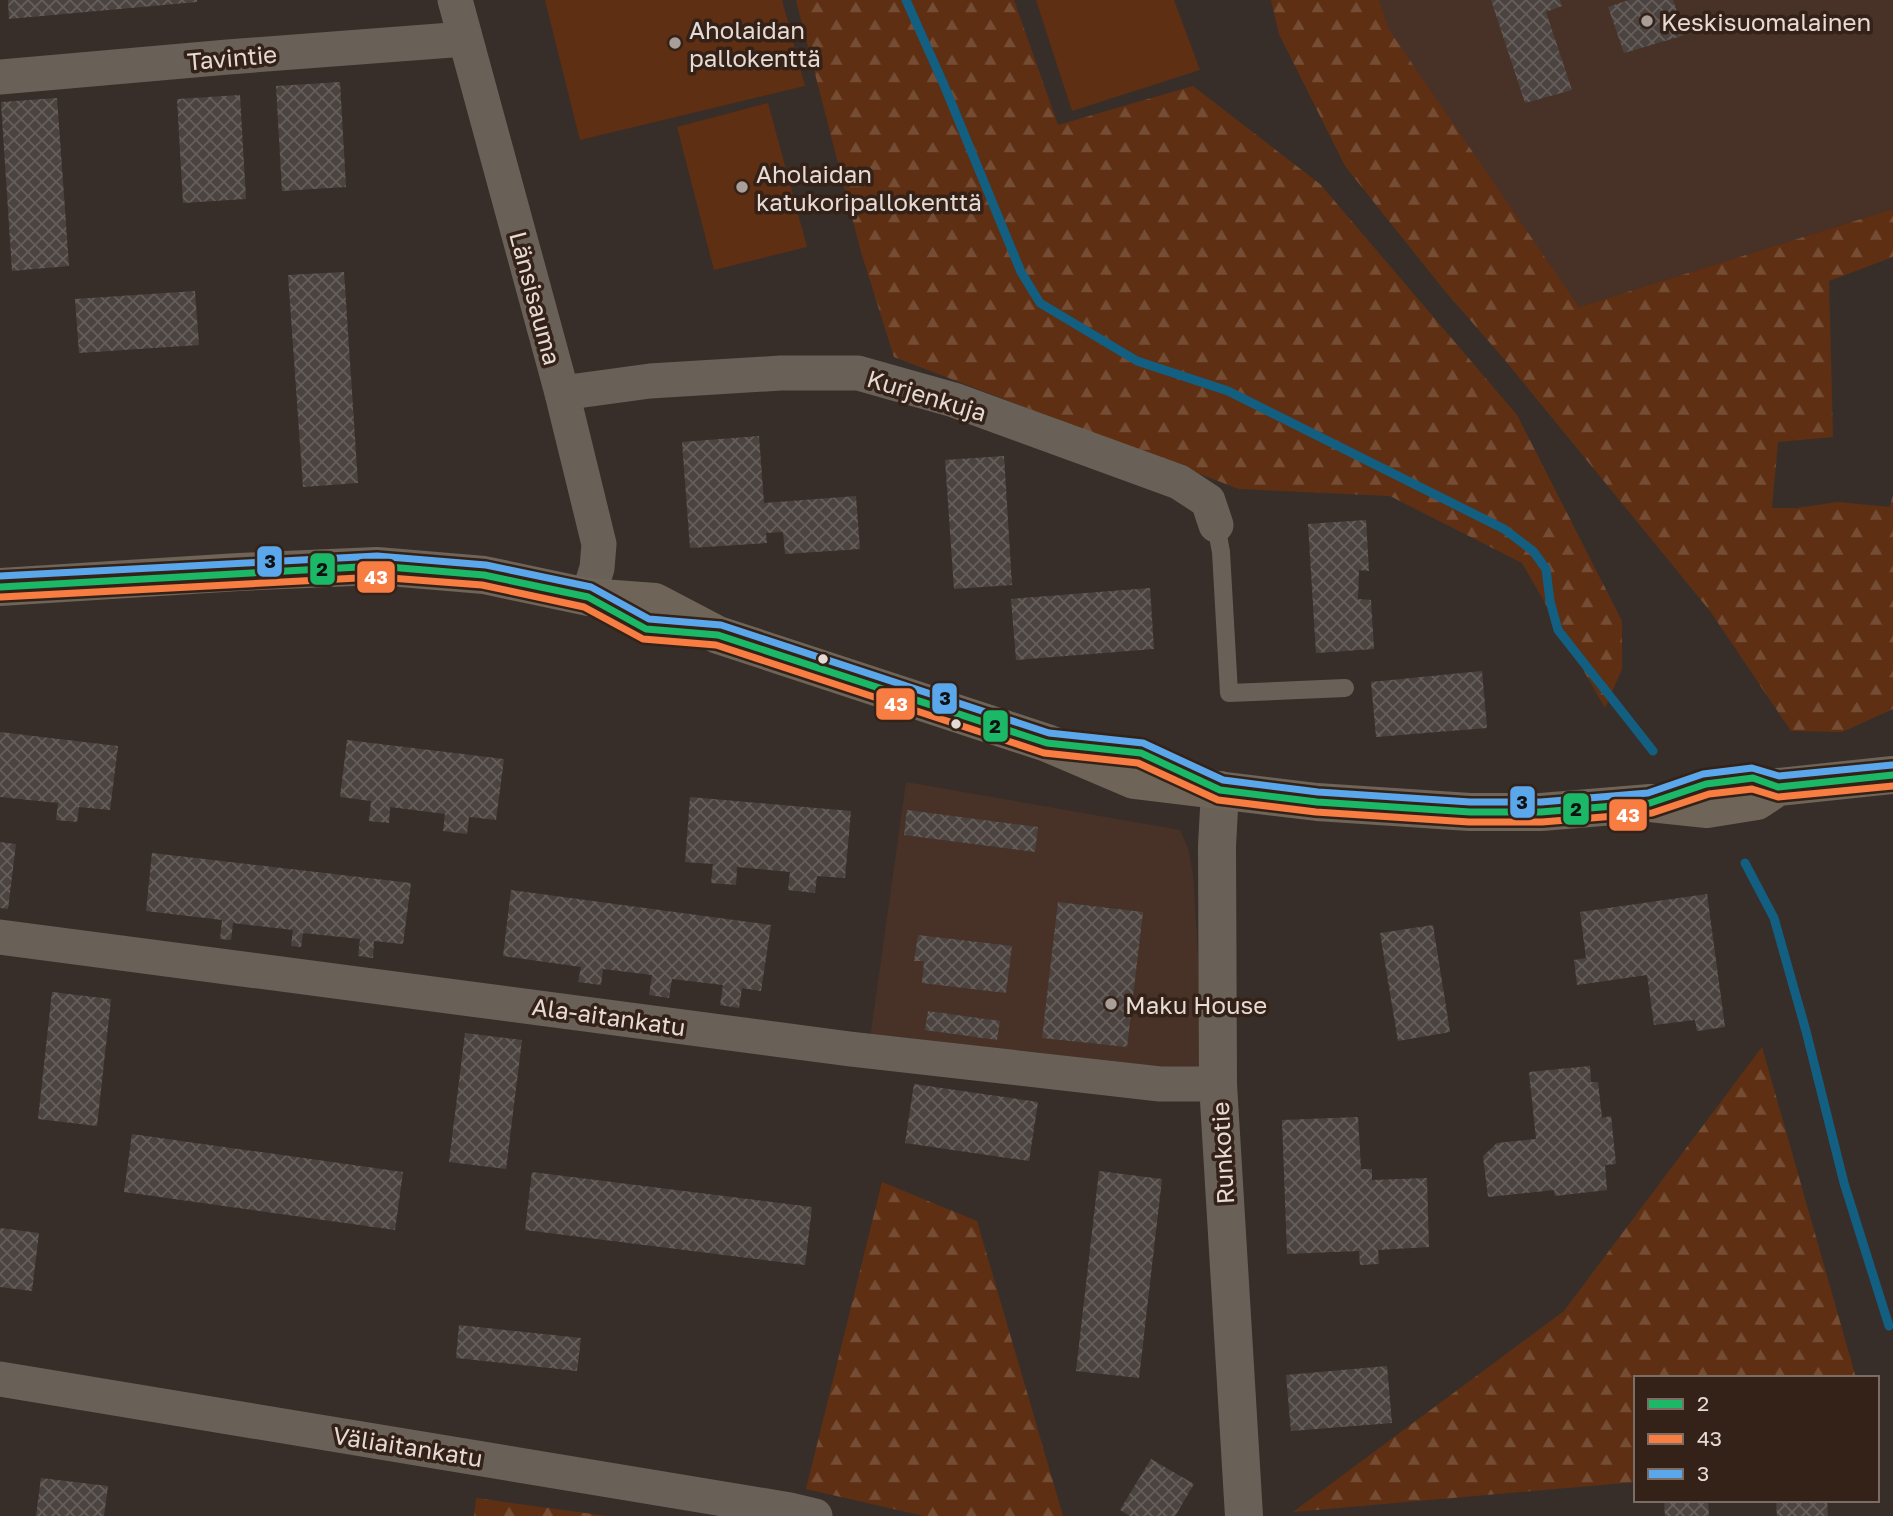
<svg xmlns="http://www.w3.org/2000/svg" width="1893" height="1516" font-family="'Golos Text',sans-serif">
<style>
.built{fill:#483126}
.forest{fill:url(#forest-firs)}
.garden{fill:#5e2f12}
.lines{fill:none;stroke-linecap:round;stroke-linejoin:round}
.stream{stroke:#135f81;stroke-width:9}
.building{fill:url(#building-cross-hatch)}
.service{stroke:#696158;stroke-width:18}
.minor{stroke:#696158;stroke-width:35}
.tertiary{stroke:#696158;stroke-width:38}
.secondary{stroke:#6e6458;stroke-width:38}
.bus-1-casing{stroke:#342219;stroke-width:12}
.bus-2-casing{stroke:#342219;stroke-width:12}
.bus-3-casing{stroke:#342219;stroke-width:12}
.bus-1{stroke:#1ab867;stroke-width:7}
.bus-2{stroke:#f77d43;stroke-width:7}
.bus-3{stroke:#5aa8eb;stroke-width:7}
.poi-dot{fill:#a99e98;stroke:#342219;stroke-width:2.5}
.bus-dot{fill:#e6dad4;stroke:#342219;stroke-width:2.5}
.labels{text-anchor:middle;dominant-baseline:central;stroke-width:7;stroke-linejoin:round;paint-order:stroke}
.poi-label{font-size:24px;fill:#e6dad4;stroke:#342219;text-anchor:start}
.street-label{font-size:24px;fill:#e6dad4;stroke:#342219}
.line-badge{stroke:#342219;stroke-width:2.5}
.badge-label{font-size:19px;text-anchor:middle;font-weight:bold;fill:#fff}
.pale-badge-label{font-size:19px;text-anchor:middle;font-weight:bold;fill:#111}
</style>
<defs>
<pattern id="forest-firs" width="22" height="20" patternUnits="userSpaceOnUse" patternTransform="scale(1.75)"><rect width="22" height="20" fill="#5e2f12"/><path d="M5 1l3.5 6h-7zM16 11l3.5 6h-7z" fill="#754d34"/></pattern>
<pattern id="building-cross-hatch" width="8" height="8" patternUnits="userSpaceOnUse" patternTransform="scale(1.75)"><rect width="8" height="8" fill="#4b433f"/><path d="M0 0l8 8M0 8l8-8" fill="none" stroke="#655e5a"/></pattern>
</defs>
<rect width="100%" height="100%" fill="#382e29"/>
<!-- built -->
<g class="built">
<path d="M 1329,0 L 1893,0 L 1893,209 L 1579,307 Z"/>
<path d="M 906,782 L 1180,830 L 1189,851 L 1193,875 L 1205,1069 L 1160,1073 L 870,1039 Z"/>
</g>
<!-- forest -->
<g class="forest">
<path d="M 796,0 L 1014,0 L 1058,125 L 1193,86 L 1320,184 L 1517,415 L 1622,621 L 1622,669 L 1605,708 L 1522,563 L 1390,496 L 1239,489 L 894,357 L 861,252 Z"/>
<path d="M 1271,0 L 1379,0 L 1389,30 L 1579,307 L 1893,209 L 1893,257 L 1829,281 L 1833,437 L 1778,442 L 1772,508 L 1797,508 L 1837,502 L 1890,507 L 1893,494 L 1893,709 L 1842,732 L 1791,731 L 1710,611 L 1504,359 L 1444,290 L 1345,166 L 1279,34 Z"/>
<path d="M 1762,1047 L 1856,1378 L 1636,1378 L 1636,1482 L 1293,1512 L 1564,1311 Z"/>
<path d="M 882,1182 L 977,1221 L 1063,1516 L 924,1516 L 806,1489 Z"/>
<path d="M 476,1498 L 607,1516 L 474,1516 Z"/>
</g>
<!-- garden -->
<g class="garden">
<path d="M 545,0 L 782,0 L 805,86 L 580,140 Z"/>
<path d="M 1036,0 L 1174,0 L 1200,70 L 1072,111 Z"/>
<path d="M 768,103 L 807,247 L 714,270 L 677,127 Z"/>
</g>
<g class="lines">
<!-- stream -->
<g class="stream">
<path d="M 906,0 L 944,85 L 1021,272 L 1040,303 L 1137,361 L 1228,391 L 1504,529 L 1533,551 L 1546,569 L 1550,601 L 1558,630 L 1653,751"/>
<path d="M 1745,863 L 1774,918 L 1806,1031 L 1844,1183 L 1889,1326"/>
</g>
</g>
<!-- building -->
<g class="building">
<path d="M 8,0 L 197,0 L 197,2 L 9,19 Z"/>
<path d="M 1491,0 L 1560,0 L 1562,6 L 1546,12 L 1572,90 L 1525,103 Z"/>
<path d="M 1629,0 L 1673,0 L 1685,35 L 1624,53 L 1608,7 Z"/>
<path d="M 340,82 L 346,187 L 282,191 L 276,86 Z"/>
<path d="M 240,95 L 246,199 L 183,203 L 177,99 Z"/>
<path d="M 57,98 L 69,266 L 12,271 L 1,102 Z"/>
<path d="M 344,272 L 358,483 L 303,487 L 288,275 Z"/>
<path d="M 195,291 L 199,345 L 79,353 L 75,299 Z"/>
<path d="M 759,436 L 764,503 L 856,496 L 860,549 L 785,554 L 783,532 L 766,533 L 767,543 L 690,548 L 682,442 Z"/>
<path d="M 1004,456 L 1012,585 L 954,589 L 945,460 Z"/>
<path d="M 1366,520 L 1369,571 L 1359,570 L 1358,599 L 1371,600 L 1374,649 L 1316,653 L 1308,524 Z"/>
<path d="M 1150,588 L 1154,649 L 1016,660 L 1011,599 Z"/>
<path d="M 1482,671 L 1487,728 L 1376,737 L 1371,682 Z"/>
<path d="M 0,732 L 118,746 L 110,810 L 79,807 L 77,822 L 56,820 L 58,803 L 0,797 Z"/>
<path d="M 347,740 L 504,759 L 496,820 L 469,817 L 467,834 L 443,831 L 445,814 L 390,807 L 389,823 L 369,821 L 371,801 L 340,797 Z"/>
<path d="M 690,797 L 851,811 L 845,878 L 817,876 L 815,893 L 788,890 L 790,872 L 737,867 L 736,885 L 711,883 L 713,864 L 685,862 Z"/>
<path d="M 907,810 L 1038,827 L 1035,852 L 904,835 Z"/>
<path d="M 0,842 L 16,844 L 8,909 L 0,908 Z"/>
<path d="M 152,853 L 411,883 L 403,944 L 374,941 L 373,958 L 358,956 L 360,939 L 303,933 L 301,947 L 291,946 L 293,930 L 233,923 L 231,940 L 220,939 L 222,920 L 146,911 Z"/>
<path d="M 511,890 L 771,925 L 761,991 L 742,988 L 739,1008 L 720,1005 L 723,985 L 672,979 L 669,998 L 649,995 L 652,975 L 603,969 L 601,985 L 578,982 L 581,967 L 503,956 Z"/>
<path d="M 1707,894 L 1725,1027 L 1697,1031 L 1695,1020 L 1654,1025 L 1647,975 L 1577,985 L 1574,960 L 1586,958 L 1580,912 Z"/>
<path d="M 1058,902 L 1143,912 L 1127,1047 L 1042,1038 Z"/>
<path d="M 1433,925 L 1450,1032 L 1398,1041 L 1380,933 Z"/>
<path d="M 918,935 L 1012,946 L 1006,993 L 922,983 L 924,961 L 914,961 Z"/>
<path d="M 52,992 L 111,999 L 97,1126 L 38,1119 Z"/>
<path d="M 928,1011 L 1000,1021 L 997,1040 L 925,1030 Z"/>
<path d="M 465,1033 L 522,1040 L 506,1169 L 449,1162 Z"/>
<path d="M 1590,1066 L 1591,1082 L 1598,1082 L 1602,1118 L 1611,1116 L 1616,1164 L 1605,1165 L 1607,1190 L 1555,1196 L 1554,1190 L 1488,1197 L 1483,1156 L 1497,1143 L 1536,1139 L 1529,1072 Z"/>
<path d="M 914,1084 L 1038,1102 L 1029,1161 L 905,1143 Z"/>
<path d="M 1358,1117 L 1361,1169 L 1372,1169 L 1372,1180 L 1427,1178 L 1429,1247 L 1378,1250 L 1379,1264 L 1360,1265 L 1359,1251 L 1287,1254 L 1282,1120 Z"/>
<path d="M 132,1134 L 403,1172 L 395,1230 L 124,1192 Z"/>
<path d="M 1099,1171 L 1162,1179 L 1139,1378 L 1076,1371 Z"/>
<path d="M 532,1172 L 812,1207 L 805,1265 L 525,1230 Z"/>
<path d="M 0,1228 L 39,1233 L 32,1291 L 0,1287 Z"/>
<path d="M 459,1325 L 581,1338 L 577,1371 L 456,1358 Z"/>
<path d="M 1387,1366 L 1392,1423 L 1291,1431 L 1286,1375 Z"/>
<path d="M 1151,1459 L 1194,1484 L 1175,1516 L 1130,1516 L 1120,1510 Z"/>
<path d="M 41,1478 L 108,1486 L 104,1516 L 36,1516 Z"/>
<path d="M 1664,1500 L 1708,1500 L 1709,1516 L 1665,1516 Z"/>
<path d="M 1776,1500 L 1827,1500 L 1828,1516 L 1777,1516 Z"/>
</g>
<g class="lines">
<!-- service -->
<path class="service" d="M 1216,525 L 1221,552 L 1229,693 L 1345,688"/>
<!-- minor -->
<g class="minor">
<path d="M 455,0 L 562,393 L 599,544 L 597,568 L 588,597"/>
<path d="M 0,77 L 228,57 L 465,39"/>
<path d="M 562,393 L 650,381 L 781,373 L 858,373 L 954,400 L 1179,482 L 1208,501 L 1216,525"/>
<path d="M 0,937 L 850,1049 L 1160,1084 L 1218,1084"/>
<path d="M 0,1379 L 790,1510 L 815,1516"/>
</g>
<!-- tertiary -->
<path class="tertiary" d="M 1220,790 L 1217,846 L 1218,1084 L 1244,1516"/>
<!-- secondary -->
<path class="secondary" d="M 0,587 L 239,572 L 377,566 L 484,575 L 588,597 L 655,602 L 718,635 L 1047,743 L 1134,780 L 1317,802 L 1470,812 L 1541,812 L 1650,803 L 1707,809 L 1757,801 L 1778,787 L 1893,775"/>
<defs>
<path id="bus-1" d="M 0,587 L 377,566 L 484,575 L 588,597 L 646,629 L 718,635 L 1047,743 L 1141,753 L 1220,790 L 1317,802 L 1470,812 L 1541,812 L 1650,803 L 1706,784 L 1753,778 L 1778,787 L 1893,775"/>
<path id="bus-2" d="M 1,597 L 377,577 L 482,585 L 584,607 L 643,639 L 716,645 L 1044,753 L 1138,763 L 1218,800 L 1316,812 L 1469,822 L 1542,822 L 1652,813 L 1709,794 L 1752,789 L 1778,797 L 1893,786"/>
<path id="bus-3" d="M 0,576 L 377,556 L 486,565 L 591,587 L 649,619 L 721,625 L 1049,733 L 1143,743 L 1223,780 L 1318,792 L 1470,802 L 1541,802 L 1648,793 L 1703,774 L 1752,768 L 1779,776 L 1892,765"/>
</defs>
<!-- bus-1 casing -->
<use href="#bus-1" class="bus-1-casing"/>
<!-- bus-2 casing -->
<use href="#bus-2" class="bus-2-casing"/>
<!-- bus-3 casing -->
<use href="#bus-3" class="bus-3-casing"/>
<!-- bus-1 -->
<use href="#bus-1" class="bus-1"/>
<!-- bus-2 -->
<use href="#bus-2" class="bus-2"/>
<!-- bus-3 -->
<use href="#bus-3" class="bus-3"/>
</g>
<!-- markers -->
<g class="poi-dot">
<circle cx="1647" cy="21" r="7"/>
<circle cx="675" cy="43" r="7"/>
<circle cx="742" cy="187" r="7"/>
<circle cx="1111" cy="1004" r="7"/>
</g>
<g class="bus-dot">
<circle cx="823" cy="659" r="6"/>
<circle cx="956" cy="724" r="6"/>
</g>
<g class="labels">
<!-- poi labels -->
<g class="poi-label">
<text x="1661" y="21">Keskisuomalainen</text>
<text x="689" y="29">Aholaidan<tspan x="689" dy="28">pallokenttä</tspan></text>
<text x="756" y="173">Aholaidan<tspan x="756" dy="28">katukoripallokenttä</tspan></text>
<text x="1125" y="1004">Maku House</text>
</g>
<!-- street labels -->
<g class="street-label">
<text transform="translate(232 57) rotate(-5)">Tavintie</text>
<text transform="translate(536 298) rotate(75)">Länsisauma</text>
<text transform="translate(927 395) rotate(17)">Kurjenkuja</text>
<text transform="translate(609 1016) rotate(8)">Ala-aitankatu</text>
<text transform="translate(1222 1153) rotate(-93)">Runkotie</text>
<text transform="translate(408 1446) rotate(9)">Väliaitankatu</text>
</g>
</g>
<g class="line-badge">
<rect x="256" y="545" width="27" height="33" rx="7" fill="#5aa8eb"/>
<rect x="309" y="552" width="27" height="34" rx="7" fill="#1ab867"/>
<rect x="356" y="560" width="40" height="34" rx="7" fill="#f77d43"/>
<rect x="931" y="682" width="27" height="33" rx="7" fill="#5aa8eb"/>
<rect x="875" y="687" width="41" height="34" rx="7" fill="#f77d43"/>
<rect x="982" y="709" width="27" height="34" rx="7" fill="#1ab867"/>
<rect x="1509" y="785" width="27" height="34" rx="7" fill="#5aa8eb"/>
<rect x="1562" y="792" width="28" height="34" rx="7" fill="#1ab867"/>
<rect x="1608" y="798" width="40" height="34" rx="7" fill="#f77d43"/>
</g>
<g class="badge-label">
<text x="376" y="584">43</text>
<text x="896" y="711">43</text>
<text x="1628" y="822">43</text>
</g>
<g class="pale-badge-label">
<text x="270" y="568">3</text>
<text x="322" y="576">2</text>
<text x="945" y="705">3</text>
<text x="995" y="733">2</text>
<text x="1522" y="809">3</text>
<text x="1576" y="816">2</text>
</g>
<!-- legend -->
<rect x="1634" y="1376" width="245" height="126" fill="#342219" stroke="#7b6c64" stroke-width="2"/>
<rect x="1648" y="1399" width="35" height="10" fill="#1ab867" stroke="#7b6c64" stroke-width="2"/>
<text x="1697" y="1411" font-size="21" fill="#e6dad4">2</text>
<rect x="1648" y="1434" width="35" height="10" fill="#f77d43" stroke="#7b6c64" stroke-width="2"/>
<text x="1697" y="1446" font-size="21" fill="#e6dad4">43</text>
<rect x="1648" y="1469" width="35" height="10" fill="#5aa8eb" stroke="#7b6c64" stroke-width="2"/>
<text x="1697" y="1481" font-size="21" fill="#e6dad4">3</text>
</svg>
